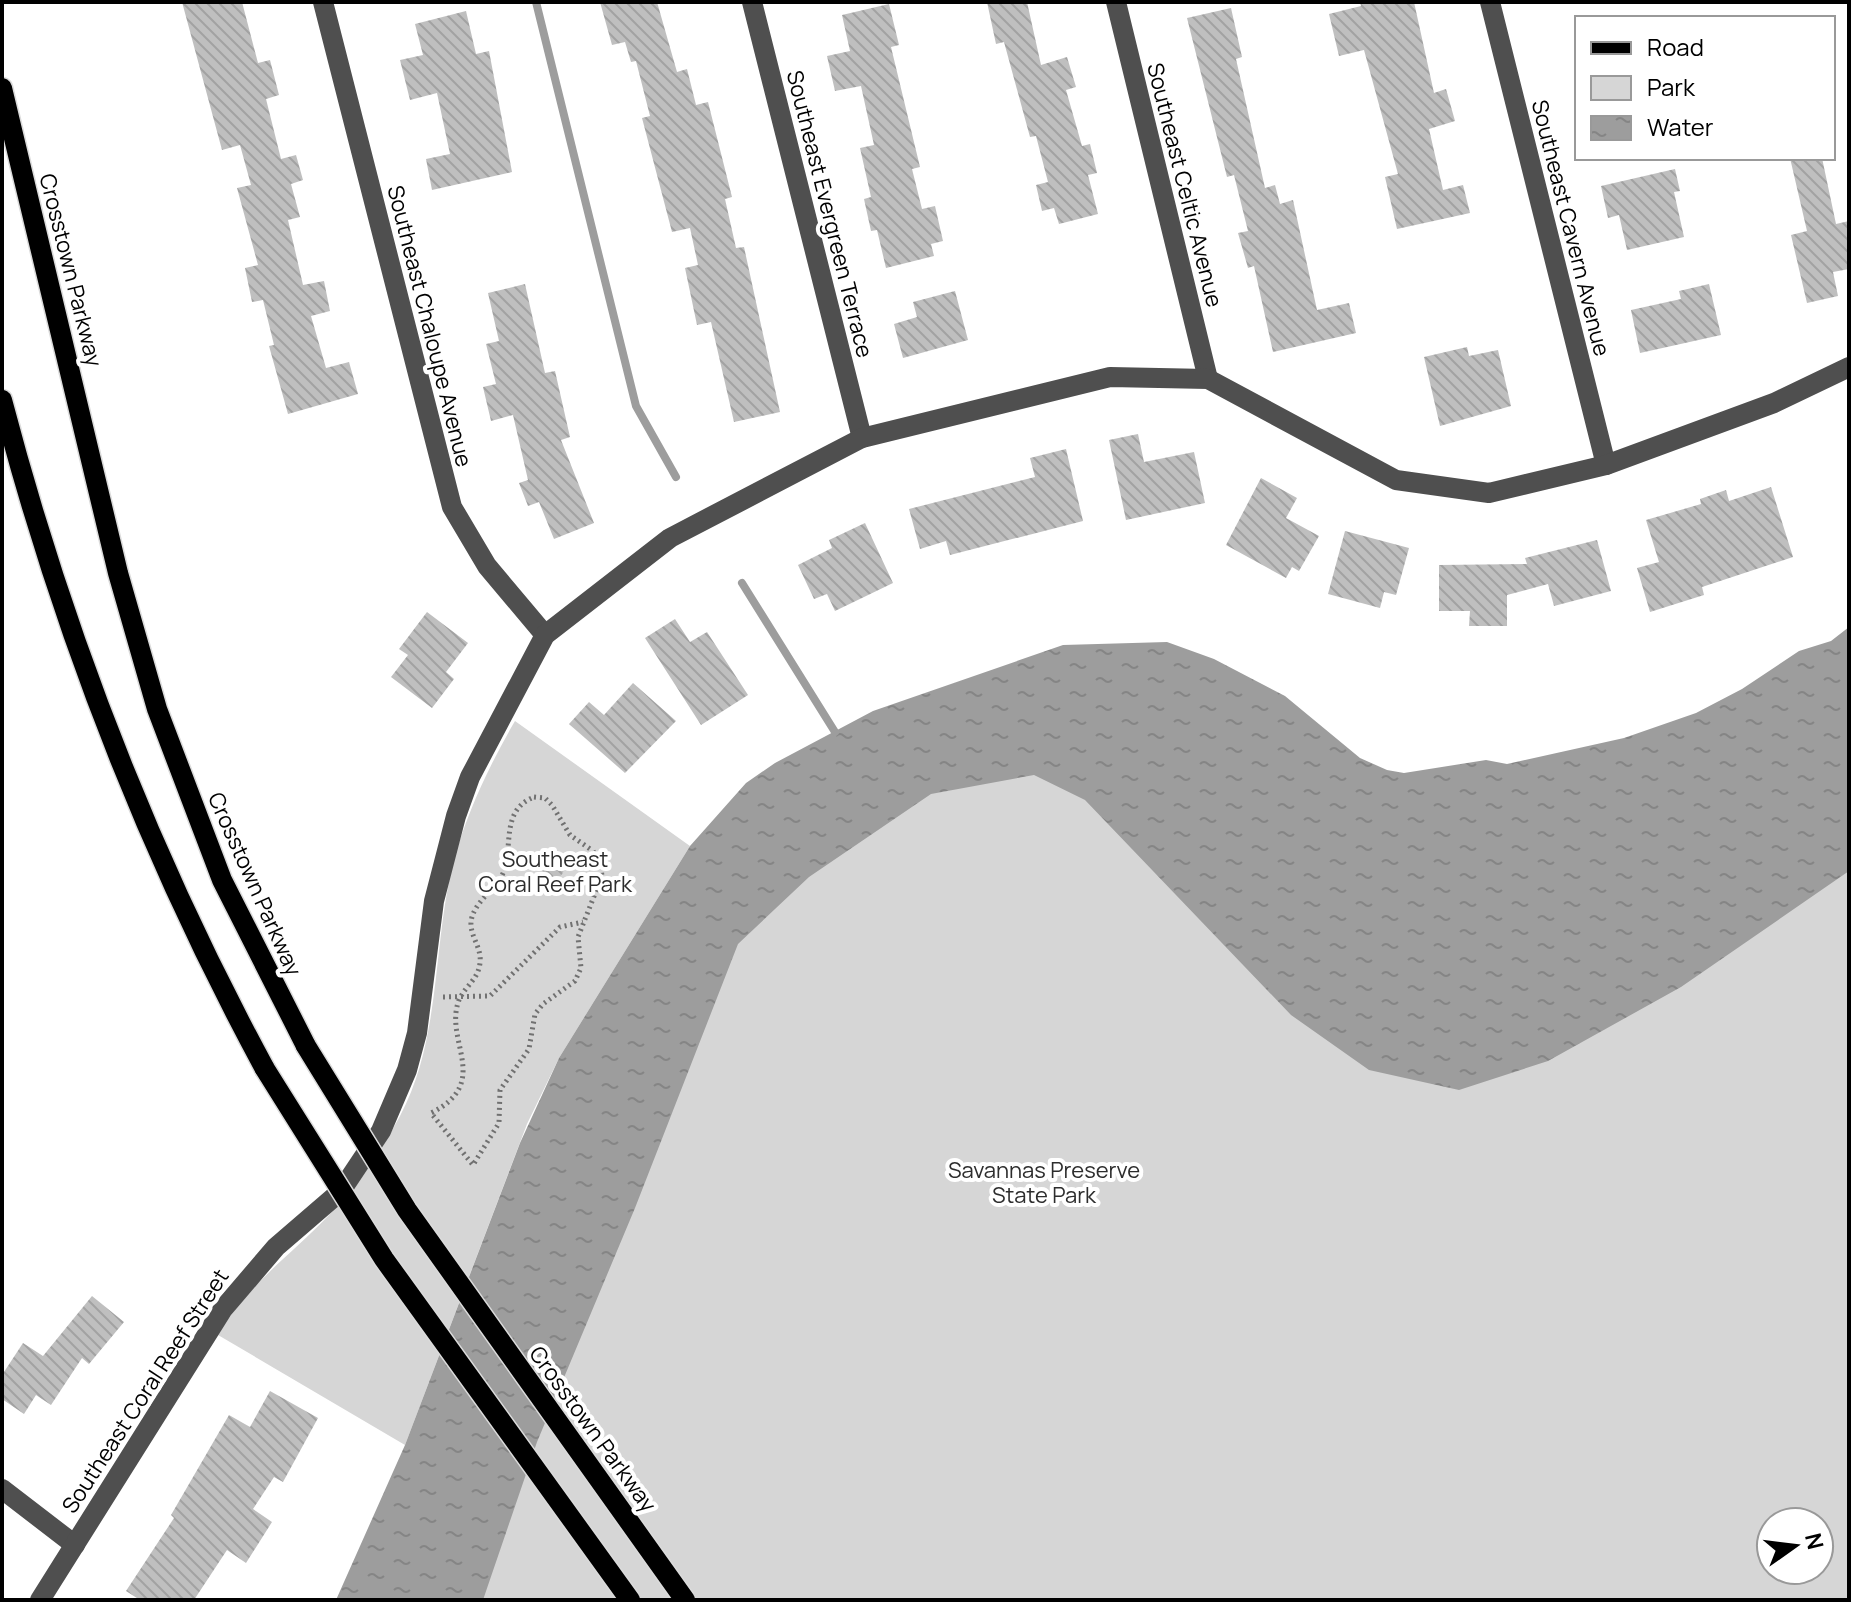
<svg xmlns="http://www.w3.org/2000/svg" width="1851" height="1602" font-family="Manrope,sans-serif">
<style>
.green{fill:#d6d6d6;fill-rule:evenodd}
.water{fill:url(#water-ripples)}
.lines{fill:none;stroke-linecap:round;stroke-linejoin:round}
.stream{stroke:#9d9d9d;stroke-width:8}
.building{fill:url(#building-back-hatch)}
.major-casing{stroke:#dbdbdb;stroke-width:23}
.path{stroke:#717171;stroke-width:5;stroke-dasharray:2 4;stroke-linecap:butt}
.minor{stroke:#4f4f4f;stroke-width:20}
.major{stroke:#000;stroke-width:20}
.major-bridge-casing{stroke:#dbdbdb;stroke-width:23;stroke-linecap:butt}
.major-bridge{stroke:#000;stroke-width:20}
.labels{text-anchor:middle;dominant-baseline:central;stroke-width:8;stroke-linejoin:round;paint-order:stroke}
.street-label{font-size:22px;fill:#000;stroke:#fff}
.park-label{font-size:22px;fill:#2d2d2d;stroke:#fff}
</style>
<defs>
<pattern id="water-ripples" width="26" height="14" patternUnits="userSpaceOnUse" patternTransform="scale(2)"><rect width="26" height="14" fill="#9d9d9d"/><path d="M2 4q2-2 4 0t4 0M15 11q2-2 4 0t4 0" fill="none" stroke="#858585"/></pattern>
<pattern id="building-back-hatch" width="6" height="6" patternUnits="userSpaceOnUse" patternTransform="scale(2)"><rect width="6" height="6" fill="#bfbfbf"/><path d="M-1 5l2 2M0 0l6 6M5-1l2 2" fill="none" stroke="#a2a2a2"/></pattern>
</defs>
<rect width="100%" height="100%" fill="#fff"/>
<!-- green -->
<g class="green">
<path d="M 1849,711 L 1849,1600 L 409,1600 L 792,810 L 996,726 L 1305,857 ZM 1771,1522 L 1819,1522 L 1819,1570 L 1771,1570 Z"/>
<path d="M 515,721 L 690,846 L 559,1058 L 527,1124 L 405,1445 L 218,1335 C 248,1284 289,1257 329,1215 C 356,1187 382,1150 400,1116 C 442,1037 432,944 454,860 C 467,812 490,764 515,721 Z"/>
</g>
<!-- water -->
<path class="water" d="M 1849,627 L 1849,871 L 1681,987 L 1548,1061 L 1459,1090 L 1369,1070 L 1291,1015 L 1085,800 L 1034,775 L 931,794 L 809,877 L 738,944 L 635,1208 L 537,1442 L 483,1600 L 336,1600 L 405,1445 L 520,1143 L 559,1058 L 690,846 L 746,783 L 775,763 L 873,711 L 1063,645 L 1167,642 L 1214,659 L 1285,696 L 1360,758 L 1387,770 L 1404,773 L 1486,760 L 1507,764 L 1624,738 L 1696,713 L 1742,689 L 1799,651 L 1831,641 Z"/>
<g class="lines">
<!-- stream -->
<g class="stream">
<path d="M 536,2 L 636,406 L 676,477"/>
<path d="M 742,583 L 835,732"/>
</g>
</g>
<!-- building -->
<g class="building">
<path d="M 182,2 L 242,2 L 258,63 L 270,60 L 279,95 L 266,99 L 281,159 L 296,155 L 303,180 L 291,184 L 300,217 L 288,220 L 303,285 L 324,281 L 330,311 L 311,316 L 326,368 L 349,362 L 358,394 L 288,414 L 269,346 L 274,345 L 263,300 L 252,302 L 245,268 L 258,265 L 237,188 L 251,185 L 240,145 L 222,150 Z"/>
<path d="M 600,2 L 657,2 L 677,72 L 687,69 L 696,105 L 708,102 L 732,197 L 725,199 L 736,248 L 744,247 L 780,412 L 734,422 L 711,322 L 697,325 L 685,268 L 698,265 L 690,228 L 672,232 L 642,118 L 650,116 L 636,61 L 631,62 L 625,42 L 612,45 Z"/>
<path d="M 987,2 L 1027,2 L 1041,65 L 1067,57 L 1076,87 L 1066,90 L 1082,146 L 1090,144 L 1097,173 L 1088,175 L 1098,214 L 1059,224 L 1054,208 L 1042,211 L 1036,185 L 1048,182 L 1036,136 L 1030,137 L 1004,42 L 996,44 Z"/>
<path d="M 1360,2 L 1414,2 L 1434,93 L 1446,89 L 1455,121 L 1429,129 L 1443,190 L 1463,185 L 1470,213 L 1397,229 L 1385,177 L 1398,174 L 1364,50 L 1339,56 L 1329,14 L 1361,6 Z"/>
<path d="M 889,4 L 899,45 L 891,47 L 920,167 L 912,169 L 922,209 L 935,206 L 943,241 L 931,244 L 934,256 L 886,268 L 877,230 L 871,231 L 864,199 L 871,197 L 860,148 L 874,145 L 861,86 L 835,91 L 827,56 L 850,51 L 842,15 Z"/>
<path d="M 1231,8 L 1242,57 L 1236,59 L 1265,188 L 1275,185 L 1280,204 L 1293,200 L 1317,310 L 1349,303 L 1356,333 L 1273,352 L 1254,266 L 1248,268 L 1238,233 L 1248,231 L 1234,175 L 1227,177 L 1187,18 Z"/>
<path d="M 466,11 L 476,54 L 489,51 L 512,172 L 432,190 L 426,159 L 450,154 L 437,93 L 410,100 L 400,60 L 423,55 L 415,24 Z"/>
<path d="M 1790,158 L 1822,158 L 1836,224 L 1849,221 L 1849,269 L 1833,272 L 1838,296 L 1807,303 L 1791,235 L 1807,231 Z"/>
<path d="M 1675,169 L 1680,191 L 1674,192 L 1684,237 L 1627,250 L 1619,215 L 1608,218 L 1601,186 Z"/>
<path d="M 525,284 L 545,373 L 555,371 L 570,437 L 561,440 L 594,523 L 554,539 L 539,502 L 528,506 L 519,483 L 528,480 L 513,415 L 491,421 L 483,387 L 496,384 L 486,344 L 499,341 L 488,293 Z"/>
<path d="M 1709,284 L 1721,335 L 1640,353 L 1631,310 L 1681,299 L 1679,291 Z"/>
<path d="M 955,291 L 968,340 L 903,358 L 894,324 L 917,317 L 913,302 Z"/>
<path d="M 1467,347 L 1469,356 L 1498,350 L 1511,406 L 1440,426 L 1424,357 Z"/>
<path d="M 1138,434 L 1144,462 L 1194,452 L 1205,503 L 1126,520 L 1109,440 Z"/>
<path d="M 1066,449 L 1083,521 L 950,555 L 946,541 L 920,549 L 909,509 L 1035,477 L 1030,458 Z"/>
<path d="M 1261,478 L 1297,498 L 1286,518 L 1319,536 L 1299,571 L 1292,567 L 1286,578 L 1226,545 Z"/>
<path d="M 1771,487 L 1793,557 L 1702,587 L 1704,595 L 1650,612 L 1637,568 L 1659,562 L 1646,520 L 1701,504 L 1700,499 L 1726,490 L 1729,501 Z"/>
<path d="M 865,523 L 893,583 L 835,611 L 827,594 L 814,599 L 798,565 L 832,548 L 829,540 Z"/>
<path d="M 1345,531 L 1409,548 L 1396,595 L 1384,592 L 1380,608 L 1328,594 Z"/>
<path d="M 1597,540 L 1611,591 L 1554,606 L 1548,584 L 1507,595 L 1507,626 L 1469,626 L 1470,611 L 1439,611 L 1439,565 L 1527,564 L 1525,558 Z"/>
<path d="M 427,612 L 468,643 L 446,672 L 454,679 L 432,708 L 391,677 L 408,655 L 399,649 Z"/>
<path d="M 675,619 L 690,642 L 707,632 L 748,695 L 701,725 L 645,638 Z"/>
<path d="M 633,683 L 676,721 L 625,773 L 569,724 L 589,702 L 604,715 Z"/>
<circle cx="553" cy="868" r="11"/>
<path d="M 92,1296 L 124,1322 L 89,1364 L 82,1358 L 51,1405 L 36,1395 L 24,1414 L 2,1399 L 2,1375 L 23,1343 L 43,1356 Z"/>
<path d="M 270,1391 L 318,1418 L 283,1482 L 274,1477 L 253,1509 L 272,1522 L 246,1563 L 227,1550 L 194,1600 L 140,1600 L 126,1591 L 174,1518 L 171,1515 L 229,1415 L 250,1427 Z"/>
</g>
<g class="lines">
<defs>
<g id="major">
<path d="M 2,88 L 118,573 L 157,709 L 222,880 L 306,1046"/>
<path d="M 2,400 C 63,633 150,857 265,1069"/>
</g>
</defs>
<!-- major casing -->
<use href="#major" class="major-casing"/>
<!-- path -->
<g class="path">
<path d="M 534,797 L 545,798 L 552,805 L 570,835 L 593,851 L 600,862 L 602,876 L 578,937 L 581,968 L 575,981 L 543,1004 L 535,1014 L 529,1049 L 500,1090 L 499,1123 L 473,1165 L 431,1113 C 493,1082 443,1041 459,1000 C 465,986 478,980 480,963 C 482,948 470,936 471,922 C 473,902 497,889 504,871 C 513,844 501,810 534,797 Z"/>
<path d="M 506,855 L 543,866"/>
<path d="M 443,997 L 490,996 L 560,927 L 583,922"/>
</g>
<!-- minor -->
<g class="minor">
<path d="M 323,2 L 452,507 L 487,566 L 545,635"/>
<path d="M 752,2 L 862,438"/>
<path d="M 1116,2 L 1208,379"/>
<path d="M 1490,2 L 1606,465"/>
<path d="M 2,1489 L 75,1545"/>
<path d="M 40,1600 L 223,1309 L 276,1247 L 341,1191 L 381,1131 L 407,1070 L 417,1033 L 434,901 L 456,816 L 470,777 L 545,635 L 670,538 L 862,438 L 1110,377 L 1208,379 L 1396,480 L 1489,493 L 1606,465 L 1774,403 L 1849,367"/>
</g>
<!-- major -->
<use href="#major" class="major"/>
<defs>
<g id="major-bridge">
<path d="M 306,1046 L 407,1210 L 685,1600"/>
<path d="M 265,1069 L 384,1259 L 630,1600"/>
</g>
</defs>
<!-- major-bridge casing -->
<use href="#major-bridge" class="major-bridge-casing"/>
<!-- major-bridge -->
<use href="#major-bridge" class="major-bridge"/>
</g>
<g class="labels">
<!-- street labels -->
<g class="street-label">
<text transform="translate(1185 185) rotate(76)">Southeast Celtic Avenue</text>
<text transform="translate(830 214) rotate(76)">Southeast Evergreen Terrace</text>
<text transform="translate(1571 228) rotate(76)">Southeast Cavern Avenue</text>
<text transform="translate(71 270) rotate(76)">Crosstown Parkway</text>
<text transform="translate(430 326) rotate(76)">Southeast Chaloupe Avenue</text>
<text transform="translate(255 884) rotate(66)">Crosstown Parkway</text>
<text transform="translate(145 1391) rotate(-57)">Southeast Coral Reef Street</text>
<text transform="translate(593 1429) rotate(54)">Crosstown Parkway</text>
</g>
<!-- park labels -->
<g class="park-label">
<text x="555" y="859">Southeast<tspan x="555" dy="25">Coral Reef Park</tspan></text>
<text x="1044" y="1170">Savannas Preserve<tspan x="1044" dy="25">State Park</tspan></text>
</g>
</g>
<!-- border -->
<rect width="1851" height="1602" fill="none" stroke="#000000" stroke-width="8"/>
<!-- legend -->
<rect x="1575" y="16" width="260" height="144" fill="#ffffff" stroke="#999999" stroke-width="2"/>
<rect x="1591" y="42" width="40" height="12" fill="#000000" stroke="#999999" stroke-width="2"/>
<text x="1647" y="56" font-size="24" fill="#000000">Road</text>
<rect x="1591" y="76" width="40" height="24" fill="#d6d6d6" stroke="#999999" stroke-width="2"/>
<text x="1647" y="96" font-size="24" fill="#000000">Park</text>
<rect x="1591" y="116" width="40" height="24" fill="url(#water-ripples)" stroke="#999999" stroke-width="2"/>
<text x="1647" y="136" font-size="24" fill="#000000">Water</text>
<!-- north arrow -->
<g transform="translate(1795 1546) rotate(76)"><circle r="38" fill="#ffffff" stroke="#999999" stroke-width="2"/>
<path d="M0-6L14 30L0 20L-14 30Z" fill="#000000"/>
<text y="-12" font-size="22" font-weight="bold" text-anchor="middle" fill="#000000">N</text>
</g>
</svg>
